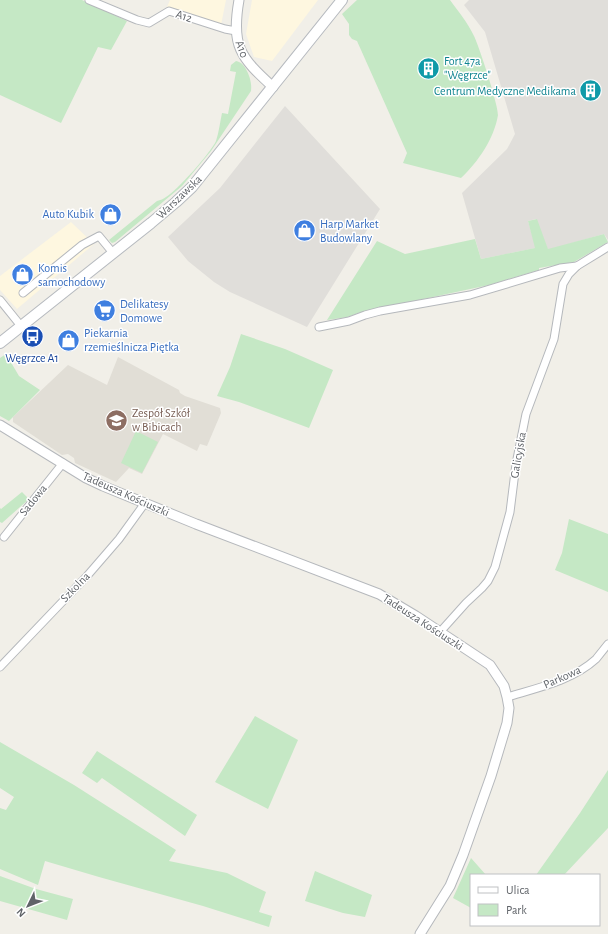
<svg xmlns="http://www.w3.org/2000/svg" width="608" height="934" font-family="'Alegreya Sans',sans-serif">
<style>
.commercial{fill:#fef7e0}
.industrial{fill:#e0deda}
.education{fill:#e1ded6}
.green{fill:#c5e8c5}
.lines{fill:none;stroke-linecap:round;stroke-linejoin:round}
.minor-casing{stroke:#b5b8bc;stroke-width:9}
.tertiary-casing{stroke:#b5b8bc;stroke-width:11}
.secondary-casing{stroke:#b6babf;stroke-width:12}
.minor{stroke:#fff;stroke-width:7}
.tertiary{stroke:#fff;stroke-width:9}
.secondary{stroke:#fff;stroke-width:10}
.labels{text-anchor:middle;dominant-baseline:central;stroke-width:3;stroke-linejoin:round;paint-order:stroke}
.street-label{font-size:12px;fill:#5f6368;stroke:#fff}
.culture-label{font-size:12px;fill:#0d838f;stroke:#fff;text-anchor:start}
.shop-label{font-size:12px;fill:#366cbe;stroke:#fff;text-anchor:start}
.transit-label{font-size:12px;fill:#164399;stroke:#fff}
.education-label{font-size:12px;fill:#785e54;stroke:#fff;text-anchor:start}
</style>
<rect width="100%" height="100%" fill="#f1efe8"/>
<!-- commercial -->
<g class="commercial">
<path d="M 170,0 L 226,0 L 221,25 L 167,7 Z"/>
<path d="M 252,0 L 318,0 L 272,61 L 254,57 L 246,34 Z"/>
<path d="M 71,222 L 94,244 L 17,309 L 0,290 L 0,276 Z"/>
</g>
<!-- industrial -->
<g class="industrial">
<path d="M 469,0 L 608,0 L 608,240 L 604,234 L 548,250 L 536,219 L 528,221 L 536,248 L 481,259 L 462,193 L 507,149 L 515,134 L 485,32 L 464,5 Z"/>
<path d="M 285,106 L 380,209 L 307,327 L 230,292 L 214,282 L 188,261 L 168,237 L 220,188 Z"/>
</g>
<!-- education -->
<path class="education" d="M 118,357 L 179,390 L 180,393 L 185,396 L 220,408 L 221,413 L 207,446 L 200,444 L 197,451 L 163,434 L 142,474 L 129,468 L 116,482 L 75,463 L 74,458 L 68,454 L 62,455 L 13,422 L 13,417 L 68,365 L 107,385 Z"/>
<!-- green -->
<g class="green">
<path d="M 0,0 L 82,0 L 127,21 L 111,50 L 98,47 L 61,123 L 0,95 Z"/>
<path d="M 357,0 L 450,0 C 458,11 468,23 474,36 C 479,46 499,107 498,115 C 494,139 478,162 461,178 L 403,163 L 407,153 L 357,41 L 352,39 L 349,35 L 349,24 L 342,14 Z"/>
<path d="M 236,61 C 246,62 253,82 251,91 L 211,151 L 182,186 L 115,242 L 112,243 L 109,240 L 157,201 C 160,200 164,199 166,197 C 177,191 211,152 216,141 C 219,132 220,122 222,113 L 228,114 L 236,72 L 230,71 L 231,65 Z"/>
<path d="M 537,219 L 548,249 L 604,234 L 608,242 L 574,262 L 539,268 L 539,270 L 489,285 L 358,313 L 348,317 L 327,320 L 377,241 L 405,254 L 475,239 L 481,259 L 535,248 L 528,221 Z"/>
<path d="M 241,334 L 285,349 L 333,370 L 309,428 L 239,402 L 217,396 L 230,367 Z"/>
<path d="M 6,354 L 19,376 L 40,390 L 9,421 L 0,416 L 0,358 Z"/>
<path d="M 136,431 L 158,442 L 142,473 L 121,463 Z"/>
<path d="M 22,492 L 29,499 L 2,523 L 0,522 L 0,508 L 1,509 Z"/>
<path d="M 569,519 L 608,534 L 608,592 L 555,570 L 562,553 Z"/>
<path d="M 255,716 L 298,740 L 268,809 L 215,782 Z"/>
<path d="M 0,742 L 74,785 L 176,850 L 169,861 L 227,873 L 266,892 L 259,912 L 272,916 L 269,927 L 203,906 L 99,877 L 45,861 L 38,885 L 0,869 L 0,808 L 6,810 L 14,797 L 0,788 Z"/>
<path d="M 97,751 L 197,815 L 185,836 L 102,778 L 97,783 L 82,773 Z"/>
<path d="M 608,770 L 608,828 L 564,875 L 536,875 L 580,813 Z"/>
<path d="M 471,858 L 486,875 L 471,875 L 471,908 L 453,898 Z"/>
<path d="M 315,871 L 372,895 L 365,917 L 343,913 L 305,901 Z"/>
<path d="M 0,876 L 36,889 L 73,899 L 67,920 L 0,901 Z"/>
</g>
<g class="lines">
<defs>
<g id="minor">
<path d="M 89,0 L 137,20 L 149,23 L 169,11 L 225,29 L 236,31"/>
<path d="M 23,293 L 82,245 L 99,236 L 113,253"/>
<path d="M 0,300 L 21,326"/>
<path d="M 319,327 L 349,321 L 365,315 L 380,311 L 470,295 L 560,268 L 577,266"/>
<path d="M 4,537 L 63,463"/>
<path d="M 440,632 L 466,603 L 482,588 L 488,581 L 495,567 L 510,512 L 516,464 L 526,414 L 554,339 L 563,284 L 569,274 L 577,266 L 608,247"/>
<path d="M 0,667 L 87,576 L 119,539 L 145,503"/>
<path d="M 507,697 C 537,688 572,681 596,659 C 600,654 604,649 608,644"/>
</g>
<g id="tertiary">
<path d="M 239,0 C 231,46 240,57 273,87"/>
<path d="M 0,425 L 86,478 L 103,486 L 196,524 L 379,594 L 416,616 L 490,665 L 504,686 L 507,697 L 509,708 L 507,723 L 491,776 L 463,855 L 450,886 L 420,934"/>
</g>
<path id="secondary" d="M 0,343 L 151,223 L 176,202 L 192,187 L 342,0"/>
</defs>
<!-- minor casing -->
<use href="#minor" class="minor-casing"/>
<!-- tertiary casing -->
<use href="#tertiary" class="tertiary-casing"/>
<!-- secondary casing -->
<use href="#secondary" class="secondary-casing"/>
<!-- minor -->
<use href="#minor" class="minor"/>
<!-- tertiary -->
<use href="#tertiary" class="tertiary"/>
<!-- secondary -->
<use href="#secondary" class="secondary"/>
</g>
<!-- icons -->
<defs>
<symbol id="building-disc" viewBox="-11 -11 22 22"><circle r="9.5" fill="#0f9aa8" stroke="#fff"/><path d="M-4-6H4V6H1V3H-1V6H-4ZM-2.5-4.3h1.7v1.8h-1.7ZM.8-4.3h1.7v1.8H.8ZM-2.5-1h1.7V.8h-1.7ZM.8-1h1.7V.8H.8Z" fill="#fff"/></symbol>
<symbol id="shop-disc" viewBox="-11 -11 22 22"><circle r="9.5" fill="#3f7fe0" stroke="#fff"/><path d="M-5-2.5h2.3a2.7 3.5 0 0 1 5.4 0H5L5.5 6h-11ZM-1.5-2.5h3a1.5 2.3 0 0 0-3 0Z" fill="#fff"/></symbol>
<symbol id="supermarket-disc" viewBox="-11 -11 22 22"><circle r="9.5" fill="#3f7fe0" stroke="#fff"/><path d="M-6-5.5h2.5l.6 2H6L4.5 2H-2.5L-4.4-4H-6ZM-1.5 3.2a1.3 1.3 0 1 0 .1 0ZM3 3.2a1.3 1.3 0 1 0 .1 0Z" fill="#fff"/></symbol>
<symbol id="bus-disc" viewBox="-11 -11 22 22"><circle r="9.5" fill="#1a4fb4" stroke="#fff"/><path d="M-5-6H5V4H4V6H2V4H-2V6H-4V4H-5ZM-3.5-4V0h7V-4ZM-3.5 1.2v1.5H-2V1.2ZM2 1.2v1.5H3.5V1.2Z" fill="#fff"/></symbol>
<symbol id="school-disc" viewBox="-11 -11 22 22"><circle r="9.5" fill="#8d6e63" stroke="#fff"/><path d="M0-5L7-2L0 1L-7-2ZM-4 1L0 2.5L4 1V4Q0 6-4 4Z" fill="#fff"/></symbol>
</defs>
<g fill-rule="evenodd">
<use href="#building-disc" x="416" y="56" width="25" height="25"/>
<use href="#building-disc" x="578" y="78" width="25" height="25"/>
<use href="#shop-disc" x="98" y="202" width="25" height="25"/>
<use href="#shop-disc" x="292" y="218" width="25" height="25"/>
<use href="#shop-disc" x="10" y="262" width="25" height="25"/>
<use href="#supermarket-disc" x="92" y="298" width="25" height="25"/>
<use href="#bus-disc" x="20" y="324" width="25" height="25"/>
<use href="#shop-disc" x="56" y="328" width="25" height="25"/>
<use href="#school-disc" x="104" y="408" width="25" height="25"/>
</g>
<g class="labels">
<!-- street labels -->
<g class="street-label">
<text transform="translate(184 16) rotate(18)">A12</text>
<text transform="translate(242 49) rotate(69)">A10</text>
<text transform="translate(179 197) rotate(-44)">Warszawska</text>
<text transform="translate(518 455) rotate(-80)">Galicyjska</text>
<text transform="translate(126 494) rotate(24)">Tadeusza Kościuszki</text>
<text transform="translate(33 500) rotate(-51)">Sadowa</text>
<text transform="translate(75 587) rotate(-46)">Szkolna</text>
<text transform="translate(423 622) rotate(33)">Tadeusza Kościuszki</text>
<text transform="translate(562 677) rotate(-24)">Parkowa</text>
</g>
<!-- culture labels -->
<g class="culture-label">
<text x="444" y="61">Fort 47a<tspan x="444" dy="14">"Węgrzce"</tspan></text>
<text x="576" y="91" text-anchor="end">Centrum Medyczne Medikama</text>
</g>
<!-- shop labels -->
<g class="shop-label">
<text x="94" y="214" text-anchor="end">Auto Kubik</text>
<text x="320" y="224">Harp Market<tspan x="320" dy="14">Budowlany</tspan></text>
<text x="38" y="268">Komis<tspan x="38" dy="14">samochodowy</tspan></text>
<text x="120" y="304">Delikatesy<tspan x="120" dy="14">Domowe</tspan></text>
<text x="84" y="333">Piekarnia<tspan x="84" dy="14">rzemieślnicza Piętka</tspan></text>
</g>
<!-- transit labels -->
<g class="transit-label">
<text x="32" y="358">Węgrzce A1</text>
</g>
<!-- education labels -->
<g class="education-label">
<text x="132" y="413">Zespół Szkół<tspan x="132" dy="14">w Bibicach</tspan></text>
</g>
</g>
<!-- legend -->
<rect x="470" y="874" width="130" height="52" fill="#ffffff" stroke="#bfc1c3"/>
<rect x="478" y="887" width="20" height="6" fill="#ffffff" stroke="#bfc1c3"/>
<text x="506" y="894" font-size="12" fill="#5f6368">Ulica</text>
<rect x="478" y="904" width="20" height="12" fill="#c5e8c5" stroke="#bfc1c3"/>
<text x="506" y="914" font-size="12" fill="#5f6368">Park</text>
<!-- north arrow -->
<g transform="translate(28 906) rotate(227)" stroke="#ffffff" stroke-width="3" paint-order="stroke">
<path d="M0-3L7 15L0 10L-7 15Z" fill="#5f6368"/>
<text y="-6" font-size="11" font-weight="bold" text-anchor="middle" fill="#5f6368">N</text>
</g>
</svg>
